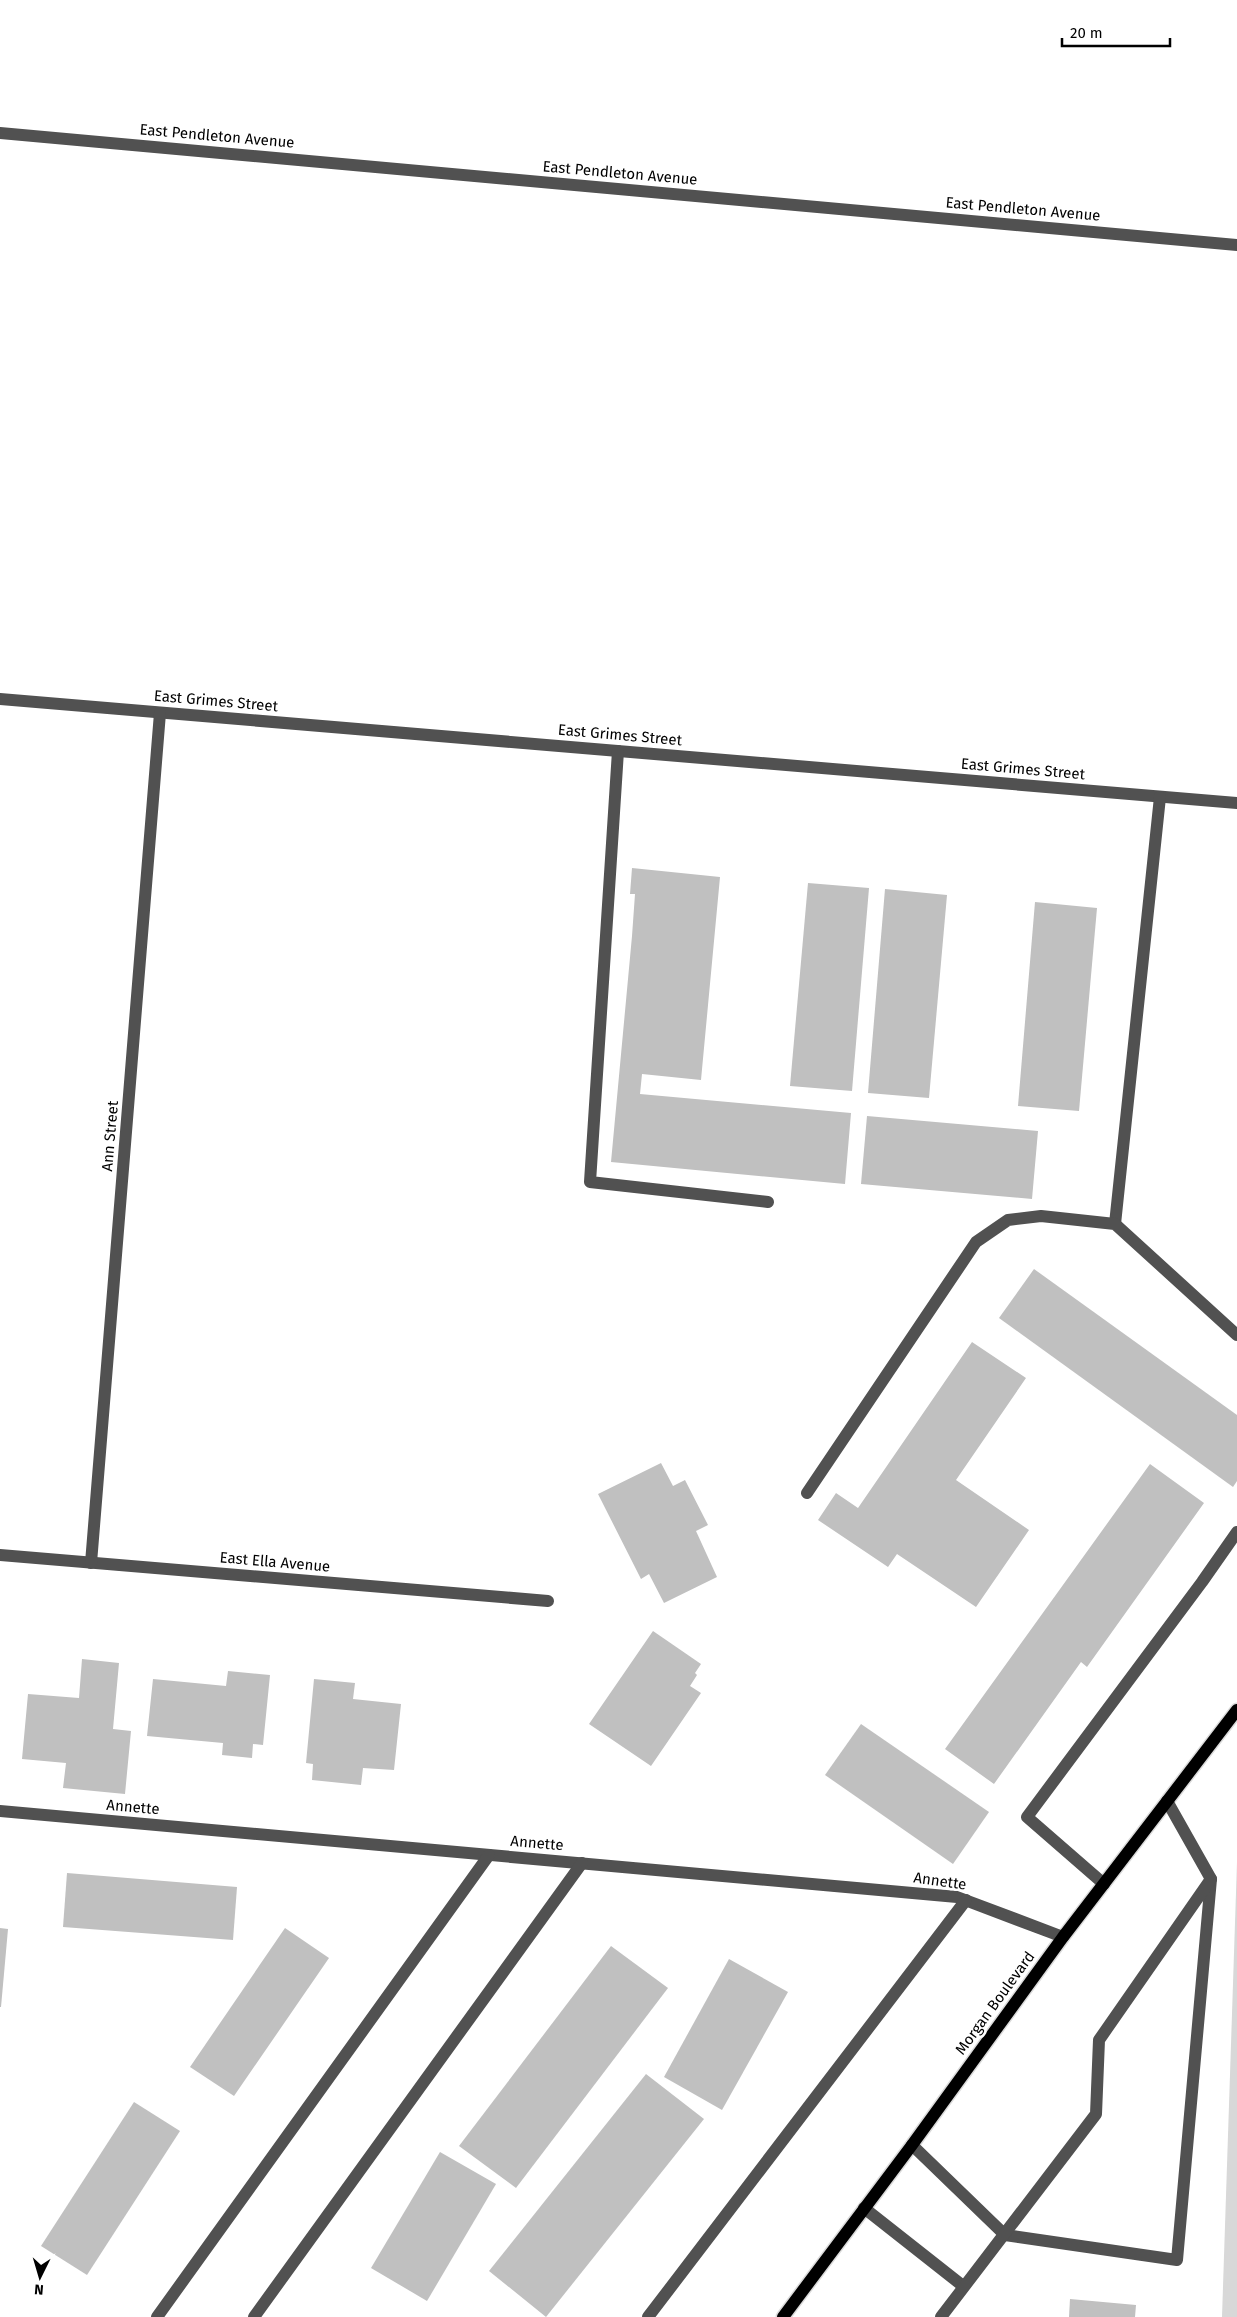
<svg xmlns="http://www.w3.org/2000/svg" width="1237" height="2317" font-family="'Fira Sans',sans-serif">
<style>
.green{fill:#d8d8d8}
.building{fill:#c0c0c0}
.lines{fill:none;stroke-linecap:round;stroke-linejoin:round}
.major-casing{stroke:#dbdbdb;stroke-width:15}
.minor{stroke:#515151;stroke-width:12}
.major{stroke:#000;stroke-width:12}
.labels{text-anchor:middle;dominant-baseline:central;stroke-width:5;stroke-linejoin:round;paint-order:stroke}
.street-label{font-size:15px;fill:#000;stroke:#fff}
</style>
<rect width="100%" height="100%" fill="#fff"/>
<!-- green -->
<path class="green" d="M 1237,1862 L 1237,2317 L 1222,2317 Z"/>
<!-- building -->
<g class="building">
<path d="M 632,868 L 720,877 L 701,1080 L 642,1074 L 640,1094 L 851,1113 L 845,1184 L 611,1162 L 632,936 L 635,894 L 630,894 Z"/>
<path d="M 808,883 L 869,888 L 852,1091 L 790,1086 Z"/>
<path d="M 885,889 L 947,895 L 929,1098 L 868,1093 Z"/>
<path d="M 1035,902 L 1097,908 L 1079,1111 L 1018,1106 Z"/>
<path d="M 867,1116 L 1038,1131 L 1032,1199 L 861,1184 Z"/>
<path d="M 1034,1269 L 1237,1415 L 1237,1481 L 1233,1487 L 999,1318 Z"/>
<path d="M 972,1342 L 1026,1378 L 956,1480 L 1029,1530 L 976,1607 L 897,1554 L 888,1567 L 818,1520 L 836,1493 L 858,1508 Z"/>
<path d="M 661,1463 L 673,1486 L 685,1480 L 708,1525 L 696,1531 L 717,1577 L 664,1603 L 649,1574 L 641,1579 L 598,1494 Z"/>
<path d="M 1150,1464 L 1204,1503 L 1087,1667 L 1081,1662 L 994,1784 L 945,1749 Z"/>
<path d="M 653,1631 L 701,1664 L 695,1673 L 697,1675 L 690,1686 L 701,1693 L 651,1766 L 589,1724 Z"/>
<path d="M 82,1659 L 119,1663 L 113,1729 L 131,1731 L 125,1794 L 63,1788 L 66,1763 L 22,1759 L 28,1694 L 79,1698 Z"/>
<path d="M 228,1671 L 270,1675 L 263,1745 L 253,1744 L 252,1758 L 222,1755 L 223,1743 L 147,1736 L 153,1679 L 226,1686 Z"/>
<path d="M 314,1679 L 355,1683 L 353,1699 L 401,1704 L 394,1770 L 363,1768 L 361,1785 L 312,1780 L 313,1764 L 306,1763 Z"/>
<path d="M 861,1724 L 989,1812 L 953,1864 L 825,1775 Z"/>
<path d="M 67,1873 L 237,1887 L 233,1940 L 63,1927 Z"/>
<path d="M 0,1928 L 8,1929 L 1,2007 L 0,2007 Z"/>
<path d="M 285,1928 L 329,1958 L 234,2096 L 190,2067 Z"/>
<path d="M 611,1946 L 668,1988 L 516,2188 L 459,2146 Z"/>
<path d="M 729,1959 L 788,1992 L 722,2110 L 664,2077 Z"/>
<path d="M 646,2074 L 704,2119 L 546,2317 L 489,2271 Z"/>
<path d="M 134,2102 L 180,2131 L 87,2275 L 41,2246 Z"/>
<path d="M 440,2152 L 496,2184 L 427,2301 L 371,2268 Z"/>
<path d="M 1070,2299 L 1136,2305 L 1135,2317 L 1069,2317 Z"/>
</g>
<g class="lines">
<defs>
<path id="major" d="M 783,2317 L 912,2145 L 1063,1937 L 1237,1710"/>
</defs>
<!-- major casing -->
<use href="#major" class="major-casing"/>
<!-- minor -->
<g class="minor">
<path d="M 0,133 L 1237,245"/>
<path d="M 0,699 L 1237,803"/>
<path d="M 618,751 L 590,1182 L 768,1202"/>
<path d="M 1115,1224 L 1160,797"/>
<path d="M 807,1493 L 976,1242 L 1008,1220 L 1041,1216 L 1115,1224 L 1237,1335"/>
<path d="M 0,1555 L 548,1601"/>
<path d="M 91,1563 L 160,713"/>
<path d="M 0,1811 L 957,1897 L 1063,1937"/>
<path d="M 1104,1884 L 1027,1817 L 1202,1582 L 1237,1532"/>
<path d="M 912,2145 L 1005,2235 L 1177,2260 L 1211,1879"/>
<path d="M 864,2208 L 963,2286"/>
<path d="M 157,2317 L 489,1855"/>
<path d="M 254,2317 L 582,1863"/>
<path d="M 648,2317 L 966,1900"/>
<path d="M 941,2317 L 1096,2114 L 1099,2040 L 1211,1879 L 1167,1801"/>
</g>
<!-- major -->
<use href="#major" class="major"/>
</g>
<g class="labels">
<!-- street labels -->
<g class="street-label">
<text transform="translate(217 136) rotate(5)">East Pendleton Avenue</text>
<text transform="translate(620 173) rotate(5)">East Pendleton Avenue</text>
<text transform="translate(1023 209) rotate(5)">East Pendleton Avenue</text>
<text transform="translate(216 701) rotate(5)">East Grimes Street</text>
<text transform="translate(620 735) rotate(5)">East Grimes Street</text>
<text transform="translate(1023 769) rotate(5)">East Grimes Street</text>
<text transform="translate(110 1136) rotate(-85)">Ann Street</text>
<text transform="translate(275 1562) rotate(5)">East Ella Avenue</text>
<text transform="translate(133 1807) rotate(5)">Annette</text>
<text transform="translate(537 1843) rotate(5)">Annette</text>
<text transform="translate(940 1881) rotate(8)">Annette</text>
<text transform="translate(995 2003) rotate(-54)">Morgan Boulevard</text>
</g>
</g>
<!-- north arrow -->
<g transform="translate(40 2277) rotate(185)" stroke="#ffffff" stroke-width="4" paint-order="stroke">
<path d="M0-4L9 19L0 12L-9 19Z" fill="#000000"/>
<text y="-8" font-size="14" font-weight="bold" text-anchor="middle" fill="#000000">N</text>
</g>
<!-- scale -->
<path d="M1062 38v8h108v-8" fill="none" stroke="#000000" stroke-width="2.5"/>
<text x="1070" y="38" font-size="15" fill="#000000" stroke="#ffffff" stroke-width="4" paint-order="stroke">20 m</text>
</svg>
